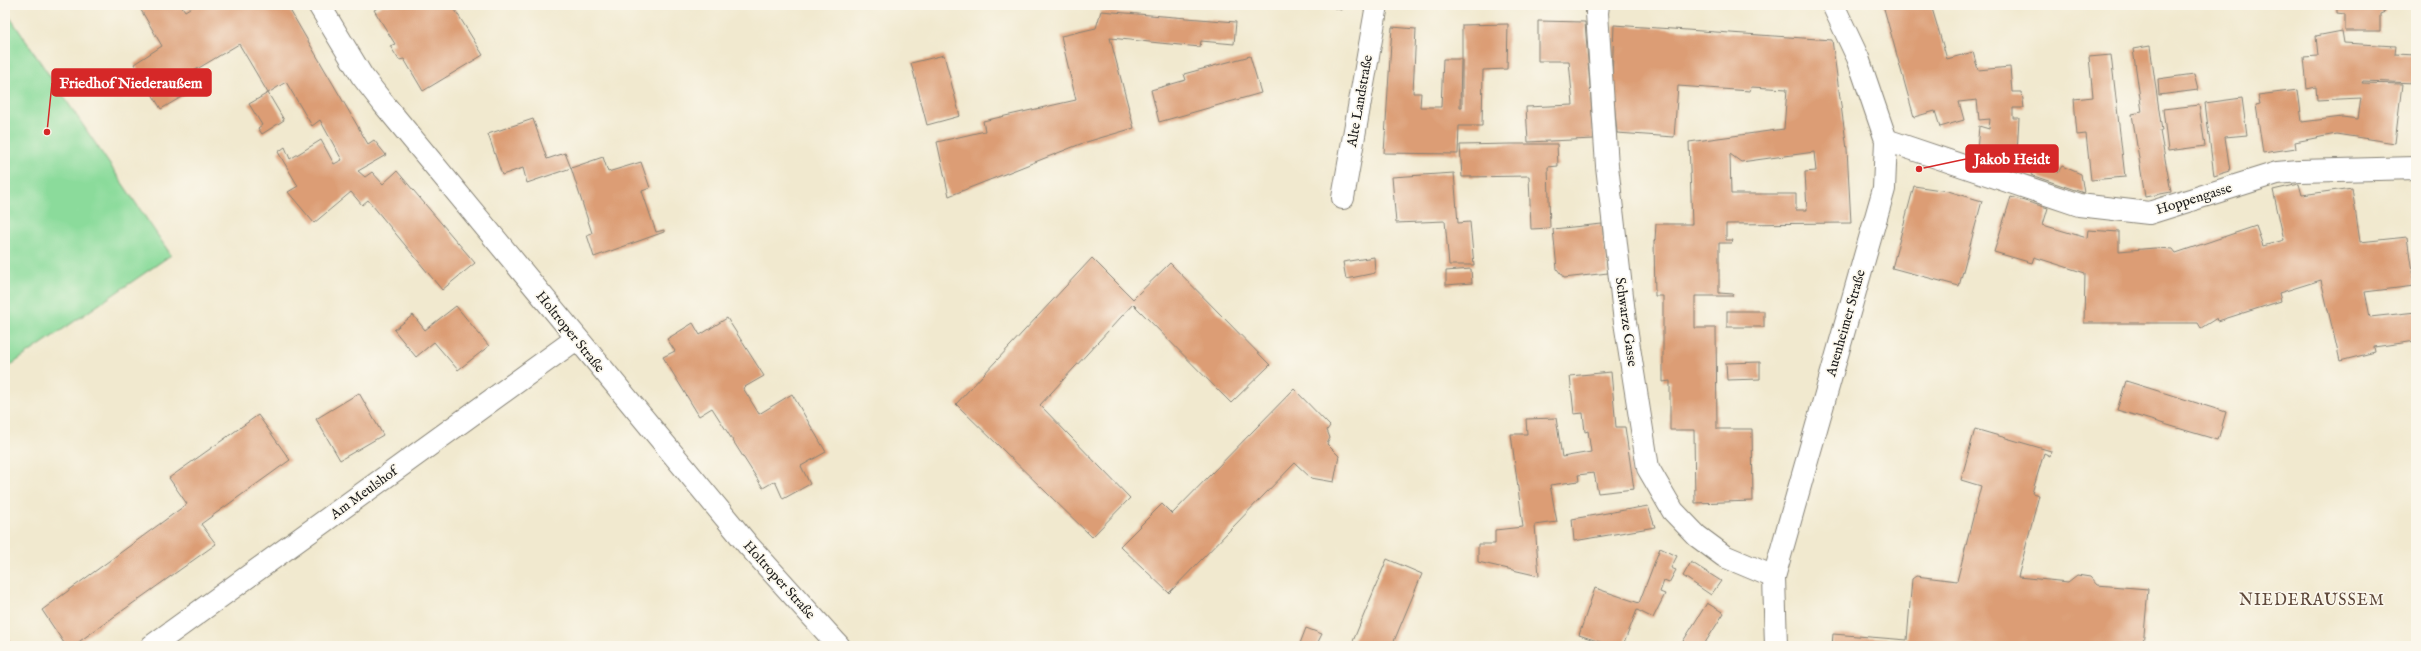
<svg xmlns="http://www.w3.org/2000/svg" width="2421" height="651" font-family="'IM FELL English',serif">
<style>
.green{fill:#8bdb9b;stroke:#547c5c}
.building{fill:#dc9d75;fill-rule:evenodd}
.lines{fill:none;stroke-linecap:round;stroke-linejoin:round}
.minor-casing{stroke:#868276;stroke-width:24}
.minor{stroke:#fff;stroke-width:22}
.labels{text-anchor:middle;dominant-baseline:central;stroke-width:3.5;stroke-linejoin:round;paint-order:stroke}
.street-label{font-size:14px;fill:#1c1c1c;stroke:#fbf7ec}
.quarter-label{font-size:16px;letter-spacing:1px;fill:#5f493b;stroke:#fbf7ec}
.leader{fill:none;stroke:#d62828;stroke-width:1.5}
.callout-dot{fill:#d62828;stroke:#fbf7ec;stroke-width:1.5}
.callout{fill:#d62828;stroke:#d62828;stroke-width:1.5}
.callout-label{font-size:15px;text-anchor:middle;font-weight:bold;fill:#fff}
</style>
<rect width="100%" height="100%" fill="#fbf7ec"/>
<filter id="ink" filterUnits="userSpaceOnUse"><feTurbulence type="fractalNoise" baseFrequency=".025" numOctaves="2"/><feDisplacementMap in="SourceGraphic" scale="8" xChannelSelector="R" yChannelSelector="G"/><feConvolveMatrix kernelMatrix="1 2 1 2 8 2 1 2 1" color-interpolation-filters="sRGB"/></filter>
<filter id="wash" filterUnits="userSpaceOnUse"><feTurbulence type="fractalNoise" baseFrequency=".012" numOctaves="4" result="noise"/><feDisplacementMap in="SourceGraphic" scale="16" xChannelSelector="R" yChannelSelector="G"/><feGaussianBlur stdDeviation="0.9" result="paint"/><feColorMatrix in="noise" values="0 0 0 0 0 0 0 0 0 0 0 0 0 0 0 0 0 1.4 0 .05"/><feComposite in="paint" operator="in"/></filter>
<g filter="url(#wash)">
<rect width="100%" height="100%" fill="#f1e9cf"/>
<!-- green -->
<path class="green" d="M 5,10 L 171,255 L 5,369 Z"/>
<g id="blocks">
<!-- building -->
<g class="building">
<path d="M 138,5 L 181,5 L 185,11 L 195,5 L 287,5 L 368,144 L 374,140 L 386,155 L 358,171 L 365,177 L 372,172 L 383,184 L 397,171 L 475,263 L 442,290 L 368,200 L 362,205 L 351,192 L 314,223 L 288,192 L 298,186 L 278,152 L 285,147 L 290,159 L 321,140 L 334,164 L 342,160 L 320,120 L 312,126 L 286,82 L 268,93 L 239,44 L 182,78 L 190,92 L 161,109 L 134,64 L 162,46 Z"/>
<path d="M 383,5 L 452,5 L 483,55 L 423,91 L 404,59 L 399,60 L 390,46 L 395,44 L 374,10 Z"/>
<path d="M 1327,5 L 1342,5 L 1341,10 Z"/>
<path d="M 1883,5 L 1931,5 L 1947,59 L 1973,52 L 1978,70 L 2010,67 L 2012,92 L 2022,92 L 2024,108 L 2013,108 L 2013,118 L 2019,118 L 2017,152 L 2028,155 L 2021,171 L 1977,151 L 1979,126 L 1989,129 L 1990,119 L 1979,120 L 1977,100 L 1959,102 L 1964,120 L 1940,127 L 1935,111 L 1914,117 Z"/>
<path d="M 2337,5 L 2385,5 L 2385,12 L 2380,14 L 2380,31 L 2345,31 L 2345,14 L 2337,13 Z"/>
<path d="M 1101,11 L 1236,22 L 1234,44 L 1201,41 L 1200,47 L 1110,38 L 1134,128 L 1083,143 L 949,196 L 937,142 L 985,131 L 983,121 L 1076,100 L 1061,36 L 1096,28 Z"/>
<path d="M 1538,21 L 1585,22 L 1594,139 L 1528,142 L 1526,107 L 1573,105 L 1569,61 L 1538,61 Z"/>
<path d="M 1508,24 L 1507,69 L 1483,70 L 1482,126 L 1459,126 L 1458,154 L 1384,153 L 1392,27 L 1416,29 L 1413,93 L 1421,93 L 1420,107 L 1441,107 L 1443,59 L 1461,59 L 1460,107 L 1462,107 L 1462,25 Z"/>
<path d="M 1614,25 L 1832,40 L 1847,149 L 1851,223 L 1726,224 L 1726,240 L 1733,240 L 1732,243 L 1719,243 L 1719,293 L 1733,294 L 1732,296 L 1695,296 L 1695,328 L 1716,328 L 1717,429 L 1752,429 L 1753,501 L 1695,503 L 1694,430 L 1670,430 L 1670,381 L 1663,382 L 1663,296 L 1655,296 L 1654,241 L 1655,240 L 1656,224 L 1692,224 L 1689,142 L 1784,129 L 1787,89 L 1751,87 L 1750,91 L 1678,86 L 1674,137 L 1617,133 L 1612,80 ZM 1814,152 L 1816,171 L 1805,172 L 1807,210 L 1796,210 L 1796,194 L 1731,194 L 1730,154 L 1741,162 Z"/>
<path d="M 2342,31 L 2344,43 L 2395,46 L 2394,54 L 2416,55 L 2416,83 L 2363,81 L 2362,83 L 2402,84 L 2395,143 L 2336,134 L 2295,142 L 2296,148 L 2263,153 L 2256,105 L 2260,104 L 2258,95 L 2298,90 L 2302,122 L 2342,117 L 2358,119 L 2361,98 L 2317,100 L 2316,87 L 2307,89 L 2304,57 L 2318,56 L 2316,36 Z"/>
<path d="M 2150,46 L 2162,131 L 2160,131 L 2171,192 L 2145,197 L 2132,114 L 2142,112 L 2133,49 Z"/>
<path d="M 944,55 L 960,116 L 927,125 L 911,63 Z"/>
<path d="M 2111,55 L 2125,177 L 2091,180 L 2086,134 L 2077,135 L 2074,99 L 2093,97 L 2089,57 Z"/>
<path d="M 1250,56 L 1261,93 L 1159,122 L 1151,90 L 1186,80 L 1184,74 Z"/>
<path d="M 2194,74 L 2198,90 L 2159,95 L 2158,79 Z"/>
<path d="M 268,93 L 284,120 L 262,134 L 258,128 L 262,125 L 249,104 Z"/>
<path d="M 2242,98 L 2247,135 L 2225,137 L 2230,171 L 2214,176 L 2205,103 Z"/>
<path d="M 2199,105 L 2205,146 L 2168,151 L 2163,109 Z"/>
<path d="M 533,119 L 547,159 L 565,153 L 571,168 L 603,157 L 608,172 L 641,162 L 650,188 L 642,191 L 656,232 L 664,230 L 664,232 L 594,257 L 587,235 L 592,233 L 571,168 L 527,183 L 523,168 L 502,175 L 488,134 Z"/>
<path d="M 1510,144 L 1557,144 L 1558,166 L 1548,167 L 1550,228 L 1531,229 L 1529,176 L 1462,177 L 1460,145 Z"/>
<path d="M 2038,159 L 2058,172 L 2062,166 L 2081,174 L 2084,193 L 2031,175 Z"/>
<path d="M 1454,173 L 1458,223 L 1470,222 L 1474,265 L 1449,265 L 1445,221 L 1396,223 L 1392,177 Z"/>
<path d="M 2299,184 L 2302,195 L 2352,188 L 2360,242 L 2407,237 L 2414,286 L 2365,292 L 2370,317 L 2416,312 L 2416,341 L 2374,347 L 2375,352 L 2340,361 L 2321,280 L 2279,293 L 2281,301 L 2218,321 L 2217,318 L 2201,328 L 2198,323 L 2084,323 L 2085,273 L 2034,257 L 2032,263 L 1994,252 L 2011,197 L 2048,208 L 2043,225 L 2087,238 L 2088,230 L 2119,232 L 2119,251 L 2155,248 L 2173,249 L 2176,253 L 2256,226 L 2263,246 L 2284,240 L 2273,190 Z"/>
<path d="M 1914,186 L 1948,191 L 1982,201 L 1959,286 L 1892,268 Z"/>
<path d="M 1602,224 L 1608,273 L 1564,278 L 1557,269 L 1553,229 Z"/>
<path d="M 1374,257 L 1375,273 L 1346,279 L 1343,262 Z"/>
<path d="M 1092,258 L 1133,299 L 1170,263 L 1270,365 L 1231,403 L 1133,304 L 1040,405 L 1130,498 L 1092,537 L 956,404 Z"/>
<path d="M 1471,269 L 1472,283 L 1446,285 L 1446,271 Z"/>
<path d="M 456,306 L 489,346 L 458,370 L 434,342 L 416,357 L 394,330 L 413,315 L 425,330 Z"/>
<rect x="1727" y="311" width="37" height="16"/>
<path d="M 727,318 L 764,376 L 743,388 L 759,414 L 792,394 L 826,452 L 801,466 L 810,484 L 783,499 L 775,481 L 763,488 L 712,408 L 699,416 L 663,357 L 675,351 L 667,339 L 693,323 L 700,335 Z"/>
<path d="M 1760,362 L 1760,379 L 1727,380 L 1726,363 Z"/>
<path d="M 1611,372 L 1616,427 L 1625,427 L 1634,489 L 1598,493 L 1594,473 L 1578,475 L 1579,481 L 1550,485 L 1557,522 L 1535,525 L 1539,576 L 1478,562 L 1478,544 L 1495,544 L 1495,530 L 1523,527 L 1511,434 L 1527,434 L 1526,419 L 1556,418 L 1562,457 L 1591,452 L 1588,431 L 1585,432 L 1583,413 L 1574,414 L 1570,376 Z"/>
<path d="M 2126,381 L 2226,412 L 2218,440 L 2117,410 Z"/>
<path d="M 1294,389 L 1330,426 L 1327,430 L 1330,438 L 1327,444 L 1339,456 L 1334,482 L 1311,478 L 1295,463 L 1169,593 L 1120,546 L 1162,504 L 1172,514 Z"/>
<path d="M 359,393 L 383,435 L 340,460 L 316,419 Z"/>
<path d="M 258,415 L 290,460 L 201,524 L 216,544 L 73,646 L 66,646 L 42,610 L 187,504 L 169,478 Z"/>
<path d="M 1975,429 L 2051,451 L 2050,456 L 2044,453 L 2032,493 L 2039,495 L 2018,577 L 2068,582 L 2077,575 L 2090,577 L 2097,585 L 2148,589 L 2143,646 L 2031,646 L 2020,643 L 2017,646 L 1935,646 L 1909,643 L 1909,646 L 1832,646 L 1833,634 L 1907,640 L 1912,579 L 1916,576 L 1957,581 L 1981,486 L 1961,480 Z"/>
<path d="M 1648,506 L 1655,527 L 1574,541 L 1572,519 Z"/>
<path d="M 1660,548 L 1677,556 L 1671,568 L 1676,570 L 1669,583 L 1664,581 L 1660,592 L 1665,594 L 1653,618 L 1637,610 L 1623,646 L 1612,646 L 1579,635 L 1595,588 L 1639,603 Z"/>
<path d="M 1387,559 L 1422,574 L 1392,646 L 1351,646 Z"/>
<path d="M 1691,562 L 1721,581 L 1711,595 L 1683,576 Z"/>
<path d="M 1707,603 L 1724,613 L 1703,646 L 1680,646 Z"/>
<path d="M 1306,628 L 1322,634 L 1316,646 L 1299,646 Z"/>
<path d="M 5,634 L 14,646 L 5,646 Z"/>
</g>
</g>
</g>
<g filter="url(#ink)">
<use href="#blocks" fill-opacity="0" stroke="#868276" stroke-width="1"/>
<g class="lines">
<defs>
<g id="minor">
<path d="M 319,5 L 362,76 L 383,103 L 748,545 L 839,646"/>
<path d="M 1598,5 L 1597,13 L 1607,166 L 1625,322 L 1648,468 L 1673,511 L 1697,536 L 1724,556 L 1774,577"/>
<path d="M 1886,140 L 2079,205 L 2149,213 L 2277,173 L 2299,171 L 2416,168"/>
<path d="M 1343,198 L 1377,5"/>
<path d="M 152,646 L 576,339"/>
<path d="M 1776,646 L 1774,577 L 1884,189 L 1886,140 L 1858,58 L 1833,5"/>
</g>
</defs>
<!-- minor casing -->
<use href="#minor" class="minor-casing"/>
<!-- minor -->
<use href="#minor" class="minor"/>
</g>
</g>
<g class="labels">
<!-- street labels -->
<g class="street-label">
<text transform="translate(1360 101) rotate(-80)">Alte Landstraße</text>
<text transform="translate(2194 199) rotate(-17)">Hoppengasse</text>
<text transform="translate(1626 322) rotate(82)">Schwarze Gasse</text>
<text transform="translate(1846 323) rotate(-74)">Auenheimer Straße</text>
<text transform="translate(570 332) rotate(51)">Holtroper Straße</text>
<text transform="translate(364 493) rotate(-36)">Am Meulshof</text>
<text transform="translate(779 580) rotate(48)">Holtroper Straße</text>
</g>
<!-- quarter labels -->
<g class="quarter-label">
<text x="2312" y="601">NIEDERAUSSEM</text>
</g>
</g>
<!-- callouts -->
<path class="leader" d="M47 132L52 83M1919 169L1966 159"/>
<g class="callout-dot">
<circle cx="47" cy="132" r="4"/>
<circle cx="1919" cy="169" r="4"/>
</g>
<g class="callout">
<rect x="52" y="69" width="159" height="27" rx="4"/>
<rect x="1966" y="145" width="92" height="27" rx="4"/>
</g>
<g class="callout-label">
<text x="131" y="88">Friedhof Niederaußem</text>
<text x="2012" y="164">Jakob Heidt</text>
</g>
<!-- margin -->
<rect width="2421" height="651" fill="none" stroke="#fbf7ec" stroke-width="20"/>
</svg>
